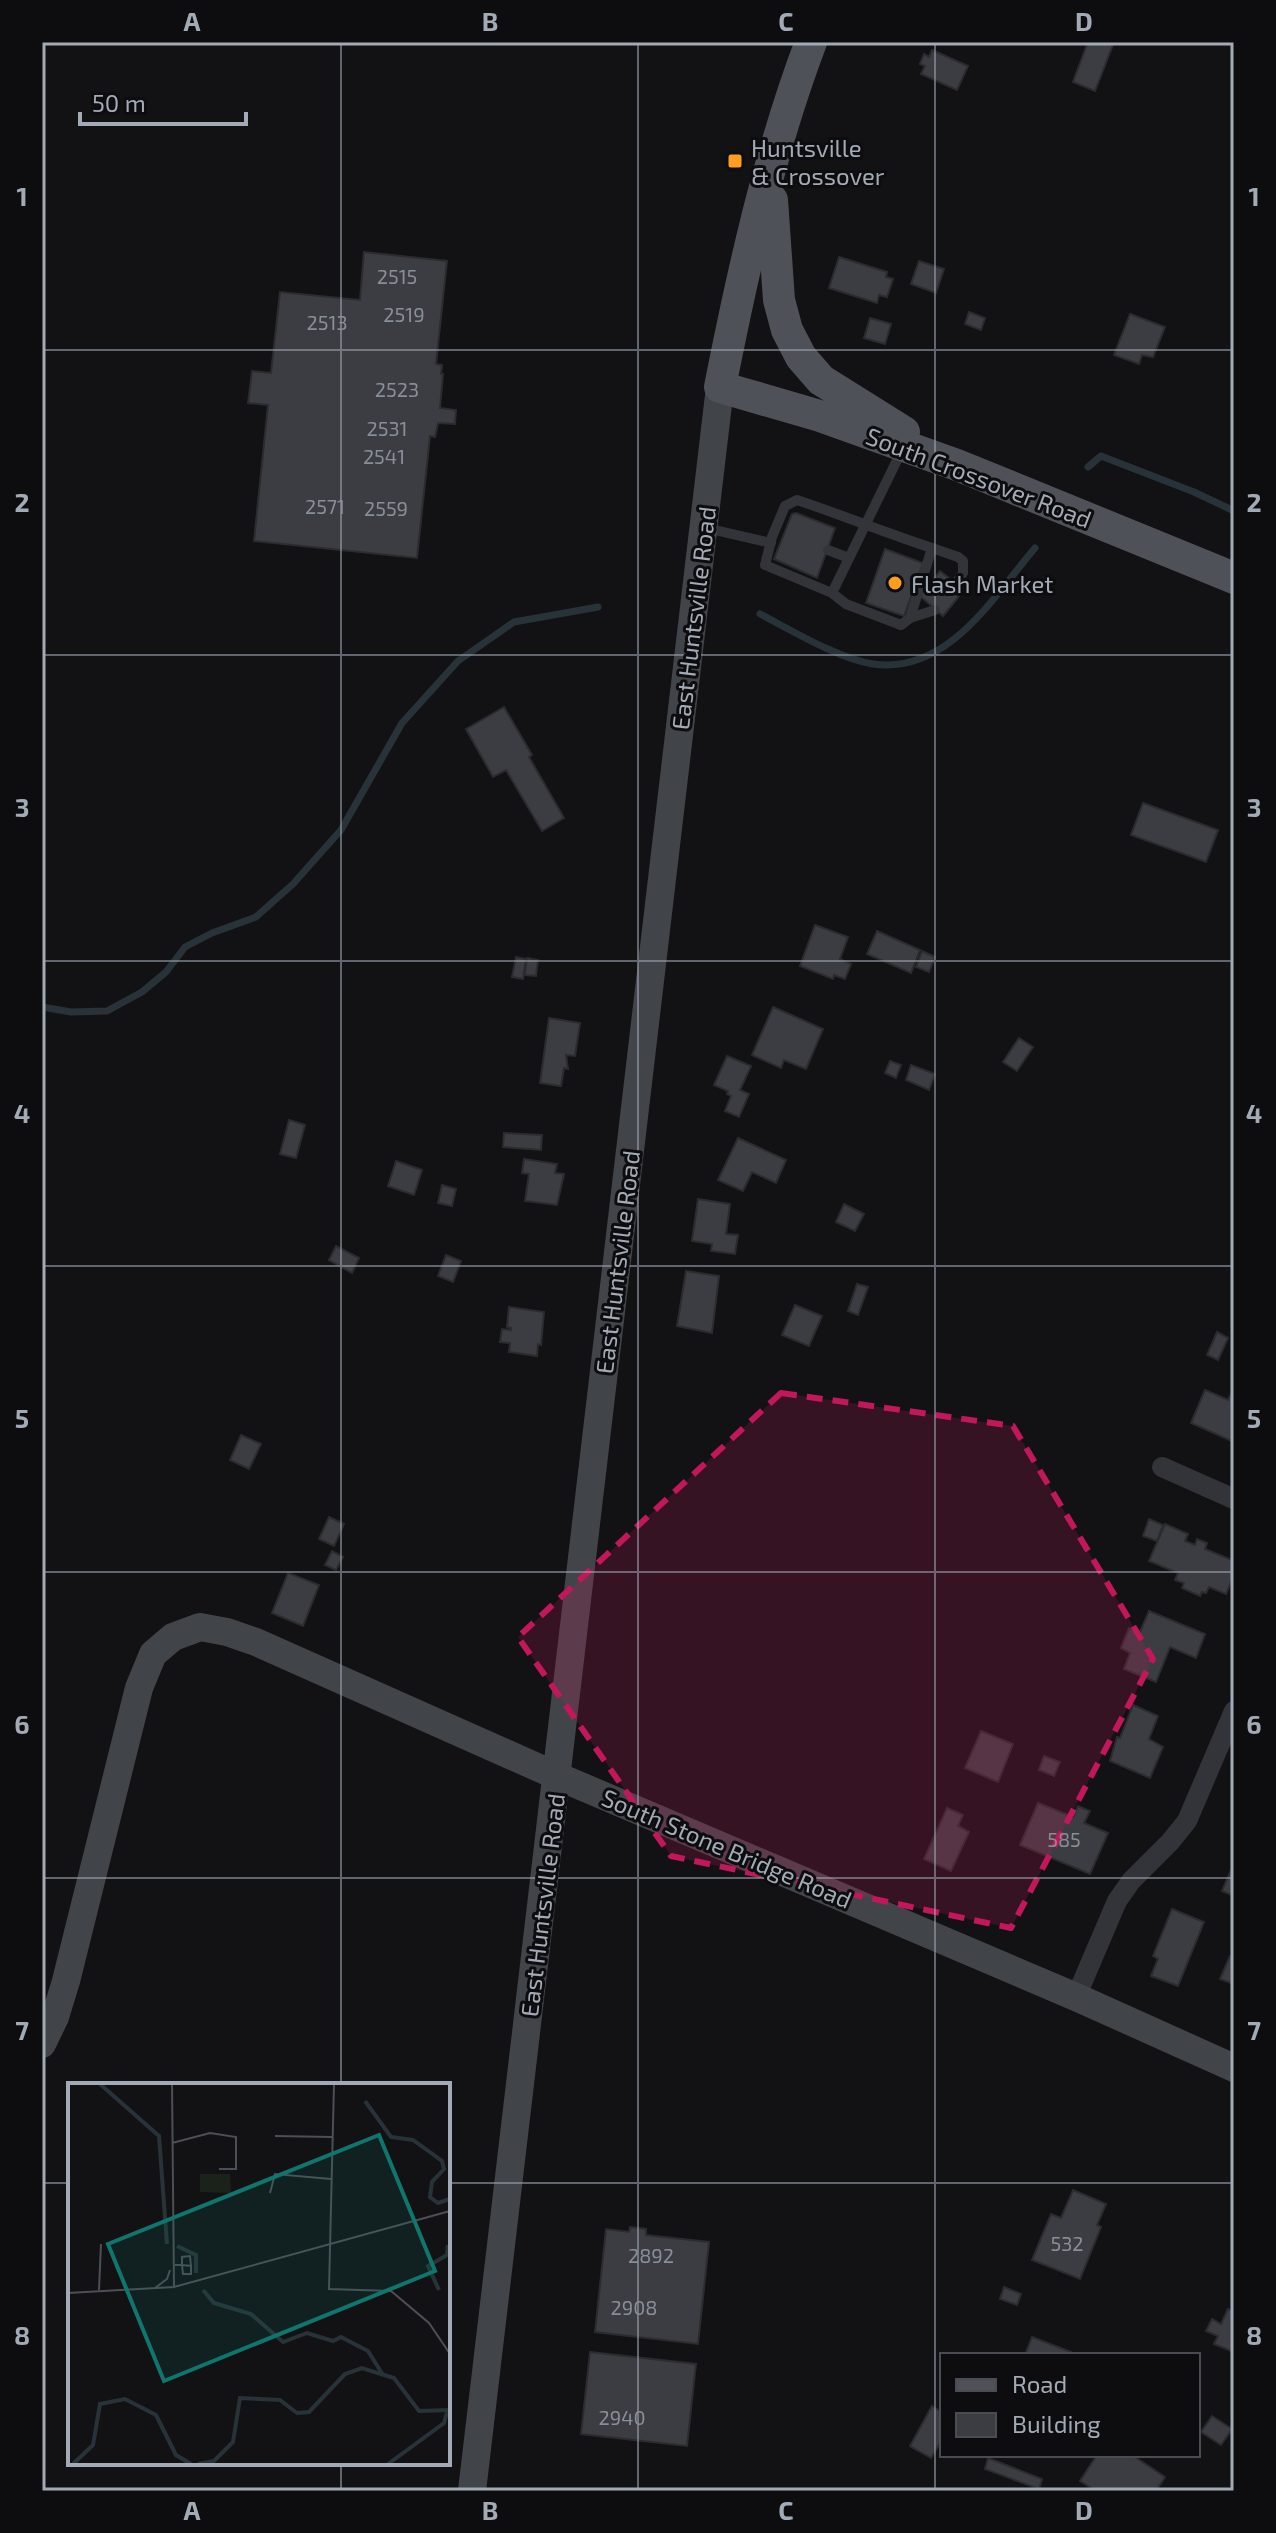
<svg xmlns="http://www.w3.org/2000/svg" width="1276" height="2533" font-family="'Exo 2',sans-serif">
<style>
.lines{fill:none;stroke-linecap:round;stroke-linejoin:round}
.stream{stroke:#273338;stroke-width:7}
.building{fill:#3c3d42;stroke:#2c2c30;stroke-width:2}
.lane{stroke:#333439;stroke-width:10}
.street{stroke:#333439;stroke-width:20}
.secondary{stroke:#414449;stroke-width:28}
.primary{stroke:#4e5258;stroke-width:32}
.marked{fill:#c2185b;fill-opacity:0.2;stroke:#c2185b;stroke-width:6;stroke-dasharray:16 10;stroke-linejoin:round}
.grid{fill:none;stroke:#a2aab6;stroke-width:2;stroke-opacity:0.55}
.poi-dot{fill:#ff9d1f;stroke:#0d0d0f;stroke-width:3}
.labels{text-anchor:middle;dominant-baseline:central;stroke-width:6;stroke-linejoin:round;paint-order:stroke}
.number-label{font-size:20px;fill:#888f99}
.poi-label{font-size:24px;fill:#a2aab6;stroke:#0d0d0f;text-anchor:start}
.street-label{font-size:24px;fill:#a2aab6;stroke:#0d0d0f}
.inset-river{fill:none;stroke:#273338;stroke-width:4}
.inset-road{fill:none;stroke:#4c4f55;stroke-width:2}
.view{fill:#0f766e;fill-opacity:0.15;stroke:#0f766e;stroke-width:4}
.inset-edge{fill:none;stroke:#a2aab6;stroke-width:4}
.neatline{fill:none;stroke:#a2aab6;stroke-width:3}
.grid-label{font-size:26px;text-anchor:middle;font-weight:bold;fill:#a2aab6}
</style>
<rect width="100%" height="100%" fill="#121214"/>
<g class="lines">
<!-- stream -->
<g class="stream">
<path d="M 1088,467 L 1101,456 L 1194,492 L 1234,511"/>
<path d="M 760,614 C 791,630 839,659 873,664 C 948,675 993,597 1035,548"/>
<path d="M 42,1007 L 71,1012 L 107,1011 L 142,992 L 166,972 L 185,947 L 212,933 L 256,917 L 293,884 L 341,830 L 402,723 L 458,661 L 514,622 L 598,607"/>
</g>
</g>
<!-- building -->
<g class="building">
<path d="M 1088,42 L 1114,42 L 1095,91 L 1073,82 Z"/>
<path d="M 932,50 L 968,66 L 957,90 L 921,74 L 925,66 L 920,64 L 924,54 L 929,57 Z"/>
<path d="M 364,252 L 447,261 L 436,364 L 442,365 L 441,374 L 443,374 L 440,408 L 456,410 L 455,424 L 438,423 L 435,437 L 430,436 L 417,558 L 254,541 L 268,405 L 248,403 L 252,371 L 271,373 L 280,292 L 360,300 Z"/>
<path d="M 839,257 L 887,272 L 886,277 L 893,279 L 887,297 L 879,295 L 877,303 L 829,288 Z"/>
<path d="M 919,261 L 944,269 L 936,293 L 911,284 Z"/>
<path d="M 969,312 L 985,318 L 981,330 L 965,324 Z"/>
<path d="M 1130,314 L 1165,327 L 1153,357 L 1142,355 L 1139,364 L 1114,355 Z"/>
<path d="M 870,318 L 891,324 L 885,344 L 864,338 Z"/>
<path d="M 796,513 L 835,528 L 817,578 L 774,559 L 792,514 Z"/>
<path d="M 885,549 L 923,563 L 904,616 L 866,603 Z"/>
<path d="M 940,571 L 964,590 L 943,616 L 920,596 Z"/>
<path d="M 504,707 L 532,755 L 529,757 L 564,818 L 542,831 L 506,770 L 493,777 L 466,729 Z"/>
<path d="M 1143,803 L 1218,830 L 1206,862 L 1131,835 Z"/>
<path d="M 815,925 L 848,937 L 840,959 L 851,964 L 845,979 L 834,975 L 833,979 L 800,966 Z"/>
<path d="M 877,931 L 920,950 L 911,973 L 867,954 Z"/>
<path d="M 922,951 L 935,957 L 929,972 L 916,967 Z"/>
<path d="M 516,957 L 526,959 L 523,979 L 512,977 Z"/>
<path d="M 527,958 L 538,960 L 536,976 L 525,975 Z"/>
<path d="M 773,1007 L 823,1029 L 806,1069 L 784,1060 L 781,1068 L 752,1055 Z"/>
<path d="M 549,1018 L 580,1023 L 575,1056 L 566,1055 L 568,1069 L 564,1068 L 561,1086 L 540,1083 Z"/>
<path d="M 1019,1038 L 1033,1047 L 1017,1071 L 1003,1062 Z"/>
<path d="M 727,1056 L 751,1066 L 740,1090 L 749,1094 L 739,1117 L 725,1111 L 731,1096 L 727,1094 L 728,1091 L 714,1085 Z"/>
<path d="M 890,1061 L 901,1065 L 896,1078 L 885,1073 Z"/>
<path d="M 911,1065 L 935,1074 L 929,1090 L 906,1080 Z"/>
<path d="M 289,1120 L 305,1125 L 296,1158 L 280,1154 Z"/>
<path d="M 504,1133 L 542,1135 L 541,1150 L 503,1147 Z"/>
<path d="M 738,1138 L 786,1160 L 776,1183 L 752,1172 L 743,1191 L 718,1180 Z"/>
<path d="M 524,1159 L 557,1164 L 555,1173 L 564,1174 L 557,1205 L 525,1201 L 529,1174 L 522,1173 Z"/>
<path d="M 396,1161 L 422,1170 L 414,1195 L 388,1186 Z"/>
<path d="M 442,1185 L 456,1189 L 452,1206 L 438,1203 Z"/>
<path d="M 698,1199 L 730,1204 L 726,1234 L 738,1235 L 735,1254 L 711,1251 L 712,1244 L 692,1241 Z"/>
<path d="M 844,1204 L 864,1214 L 855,1231 L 836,1222 Z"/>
<path d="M 336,1246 L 359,1258 L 352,1273 L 329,1260 Z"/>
<path d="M 446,1255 L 461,1261 L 453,1282 L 438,1276 Z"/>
<path d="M 686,1271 L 719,1276 L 712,1333 L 677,1326 Z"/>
<path d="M 857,1284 L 868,1287 L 858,1315 L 848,1311 Z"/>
<path d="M 795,1305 L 822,1316 L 809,1346 L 782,1335 Z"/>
<path d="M 509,1307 L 544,1312 L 541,1345 L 538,1344 L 537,1356 L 509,1352 L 510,1343 L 500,1342 L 502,1329 L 511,1330 L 511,1328 L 507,1327 Z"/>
<path d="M 1217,1332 L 1228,1338 L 1218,1360 L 1207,1355 Z"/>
<path d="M 1205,1390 L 1228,1400 L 1232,1392 L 1234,1393 L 1234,1442 L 1191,1423 Z"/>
<path d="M 241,1435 L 261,1444 L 249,1469 L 230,1460 Z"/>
<path d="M 329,1517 L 344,1524 L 334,1546 L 319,1539 Z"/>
<path d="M 1149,1519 L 1163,1525 L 1157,1541 L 1143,1536 Z"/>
<path d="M 1165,1524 L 1188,1534 L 1185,1541 L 1195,1545 L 1197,1539 L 1207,1543 L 1205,1549 L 1234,1561 L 1234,1575 L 1226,1594 L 1209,1587 L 1206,1593 L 1202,1592 L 1200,1596 L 1182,1588 L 1184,1583 L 1175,1580 L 1178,1573 L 1149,1561 Z"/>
<path d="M 332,1551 L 343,1557 L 336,1570 L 325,1565 Z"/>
<path d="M 288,1573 L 319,1585 L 303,1626 L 272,1613 Z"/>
<path d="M 1149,1611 L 1205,1634 L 1196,1658 L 1170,1647 L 1156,1682 L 1124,1669 L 1130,1653 L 1121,1648 L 1129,1628 L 1140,1632 Z"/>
<path d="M 1133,1705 L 1158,1716 L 1149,1739 L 1163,1747 L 1150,1778 L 1110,1761 L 1117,1737 L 1120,1738 Z"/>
<path d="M 981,1731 L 1013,1744 L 998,1782 L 965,1768 Z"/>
<path d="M 1044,1756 L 1060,1762 L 1054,1776 L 1039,1770 Z"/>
<path d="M 1038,1803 L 1073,1817 L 1078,1806 L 1090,1811 L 1084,1823 L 1108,1833 L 1090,1874 L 1020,1845 Z"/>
<path d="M 947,1808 L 963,1815 L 958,1826 L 969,1832 L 951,1871 L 924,1859 Z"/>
<path d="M 1231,1870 L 1234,1871 L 1234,1896 L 1222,1891 Z"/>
<path d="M 1172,1909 L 1204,1922 L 1178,1986 L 1151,1976 L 1158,1959 L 1153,1956 Z"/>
<path d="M 1230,1956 L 1234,1957 L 1234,1984 L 1220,1979 Z"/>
<path d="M 1073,2190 L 1106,2204 L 1097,2225 L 1101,2227 L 1080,2279 L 1032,2260 L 1051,2214 L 1061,2218 Z"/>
<path d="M 630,2227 L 646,2229 L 646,2235 L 709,2242 L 698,2344 L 595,2332 L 606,2229 L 629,2232 Z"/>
<path d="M 1004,2287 L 1021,2294 L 1017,2305 L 1000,2299 Z"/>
<path d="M 1228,2309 L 1234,2311 L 1234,2352 L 1214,2344 L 1218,2336 L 1206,2331 L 1212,2319 L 1221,2324 Z"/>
<path d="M 1032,2337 L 1071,2352 L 1069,2355 L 1025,2355 Z"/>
<path d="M 590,2352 L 696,2364 L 687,2446 L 581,2434 Z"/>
<path d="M 932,2406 L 942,2412 L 942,2440 L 931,2458 L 910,2446 Z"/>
<path d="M 1212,2416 L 1232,2429 L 1221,2445 L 1201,2432 Z"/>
<path d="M 1097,2455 L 1132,2455 L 1165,2477 L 1156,2491 L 1096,2491 L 1080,2481 Z"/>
<path d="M 988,2458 L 1042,2479 L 1039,2489 L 985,2469 Z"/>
</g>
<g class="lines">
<!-- lane -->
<g class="lane">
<path d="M 706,528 L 771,543"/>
<path d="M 932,548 L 958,557 L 963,561 L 963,573 L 956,583"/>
<path d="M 828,550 L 849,558"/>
<path d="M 832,593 L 846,604 L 901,625 L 910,618 L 932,548 C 886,533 842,515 797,500 L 785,506 L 772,537 L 765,565 L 832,593 L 903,448"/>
<path d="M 910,618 L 935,610"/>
</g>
<!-- street -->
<g class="street">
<path d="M 1162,1467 L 1234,1499"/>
<path d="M 1076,1997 L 1117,1901 L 1131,1881 L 1170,1842 L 1187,1821 L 1234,1711"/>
</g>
<!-- secondary -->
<g class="secondary">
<path d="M 42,2044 L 55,2017 L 66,1981 L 139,1688 L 153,1654 L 173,1637 L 200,1627 L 227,1632 L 256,1642 L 557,1776 L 1076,1997 L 1234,2068"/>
<path d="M 472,2491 L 720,387"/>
</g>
<!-- primary -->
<g class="primary">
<path d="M 811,42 C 769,153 743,271 720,387 L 820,416 L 957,465 L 1234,578"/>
<path d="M 772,200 L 779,300 L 787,330 L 801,357 L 821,380 L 904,432"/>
</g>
</g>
<!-- marked area -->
<path class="marked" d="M 781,1393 L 1013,1426 L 1153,1659 L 1011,1928 L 671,1856 L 518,1637 Z"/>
<!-- grid -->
<path class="grid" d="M 341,42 L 341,2085M 638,42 L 638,2491M 935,42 L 935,2491M 42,350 L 1234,350M 42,655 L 1234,655M 42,961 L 1234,961M 42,1266 L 1234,1266M 42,1572 L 1234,1572M 42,1878 L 1234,1878M 42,2183 L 70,2183M 448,2183 L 1234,2183M 341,2463 L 341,2491"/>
<!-- markers -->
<g class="poi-dot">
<rect x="727" y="153" width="16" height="16" rx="4"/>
<circle cx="895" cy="583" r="8"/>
</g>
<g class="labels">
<!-- number labels -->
<g class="number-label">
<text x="397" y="276">2515</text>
<text x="404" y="314">2519</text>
<text x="327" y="322">2513</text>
<text x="397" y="389">2523</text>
<text x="387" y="428">2531</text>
<text x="384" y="456">2541</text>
<text x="325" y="506">2571</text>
<text x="386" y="508">2559</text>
<text x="1064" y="1839">585</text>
<text x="1067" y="2243">532</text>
<text x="651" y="2255">2892</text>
<text x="634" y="2307">2908</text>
<text x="622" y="2417">2940</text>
</g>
<!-- poi labels -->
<g class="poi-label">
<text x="751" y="147">Huntsville<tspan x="751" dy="28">&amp; Crossover</tspan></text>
<text x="911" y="583">Flash Market</text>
</g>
<!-- street labels -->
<g class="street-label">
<text transform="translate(979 477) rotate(21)">South Crossover Road</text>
<text transform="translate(693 618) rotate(-83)">East Huntsville Road</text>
<text transform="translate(617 1262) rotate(-83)">East Huntsville Road</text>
<text transform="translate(727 1848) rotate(23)">South Stone Bridge Road</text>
<text transform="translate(542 1905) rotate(-83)">East Huntsville Road</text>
</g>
</g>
<!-- overview -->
<g transform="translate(68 2083)">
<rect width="382" height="382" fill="#121214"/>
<path d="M 132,91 L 162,91 L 163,110 L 132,109 Z" fill="#1a221a"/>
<path class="inset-river" d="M 32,1 L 91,53 L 99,161M 297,18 L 323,54 L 345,57 L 374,78 L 376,86 L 364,99 L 362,114 L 370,120 L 382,116M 109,163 L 128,172 L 128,190M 135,207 L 146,220 L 183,231 L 215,259 L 239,250 L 265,258 L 273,254 L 300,268 L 315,292M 371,207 L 360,183 L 379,172 L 380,162M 5,381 L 25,362 L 32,321 L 57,316 L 88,332 L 108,372 L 123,381M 130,381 L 146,378 L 165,359 L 172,315 L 212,317 L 229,330 L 241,329 L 277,291 L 294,285 L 326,295 L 351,328 L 382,327M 320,381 L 376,340 L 379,329"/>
<path class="inset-road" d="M 104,1 L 106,204M 266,1 L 261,206 L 323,208 L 361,240 L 382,271M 207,53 L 264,54M 104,60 L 142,50 L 168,54 L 168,86 L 151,86M 202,110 L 207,91 L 263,96M 107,182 L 114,182 L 123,183 L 123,191 L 115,191 L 114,182 L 114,174 L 122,173 L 123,183M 87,205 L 99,196 L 102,187M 31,207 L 33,161M 0,210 L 106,204 L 382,128"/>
<path class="view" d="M 311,52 L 367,188 L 96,298 L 40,161 Z"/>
<rect width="382" height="382" class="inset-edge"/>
</g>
<!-- border -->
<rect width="1276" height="2533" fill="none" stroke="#0d0d0f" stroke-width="88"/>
<!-- legend -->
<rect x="940" y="2353" width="260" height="104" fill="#0d0d0f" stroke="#494c52" stroke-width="2"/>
<rect x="956" y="2379" width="40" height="12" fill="#4e5258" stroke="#494c52" stroke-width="2"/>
<text x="1012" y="2393" font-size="24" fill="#a2aab6">Road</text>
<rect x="956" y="2413" width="40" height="24" fill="#3c3d42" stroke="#494c52" stroke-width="2"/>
<text x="1012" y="2433" font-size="24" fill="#a2aab6">Building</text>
<!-- scale -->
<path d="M80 112v12h166v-12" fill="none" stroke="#a2aab6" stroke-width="4"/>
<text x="92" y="112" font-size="24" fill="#a2aab6" stroke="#0d0d0f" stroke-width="6" paint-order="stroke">50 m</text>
<rect x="44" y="44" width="1188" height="2445" class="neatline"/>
<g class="grid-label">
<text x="192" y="31">A</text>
<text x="490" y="31">B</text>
<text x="786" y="31">C</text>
<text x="1084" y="31">D</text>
<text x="22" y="206">1</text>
<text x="1254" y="206">1</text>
<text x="22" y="512">2</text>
<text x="1254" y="512">2</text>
<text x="22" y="817">3</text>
<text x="1254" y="817">3</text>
<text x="22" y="1123">4</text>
<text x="1254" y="1123">4</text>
<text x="22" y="1428">5</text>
<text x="1254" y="1428">5</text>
<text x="22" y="1734">6</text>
<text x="1254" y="1734">6</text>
<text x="22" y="2040">7</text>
<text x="1254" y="2040">7</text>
<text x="22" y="2345">8</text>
<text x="1254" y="2345">8</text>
<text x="192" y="2520">A</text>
<text x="490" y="2520">B</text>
<text x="786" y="2520">C</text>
<text x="1084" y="2520">D</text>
</g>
</svg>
